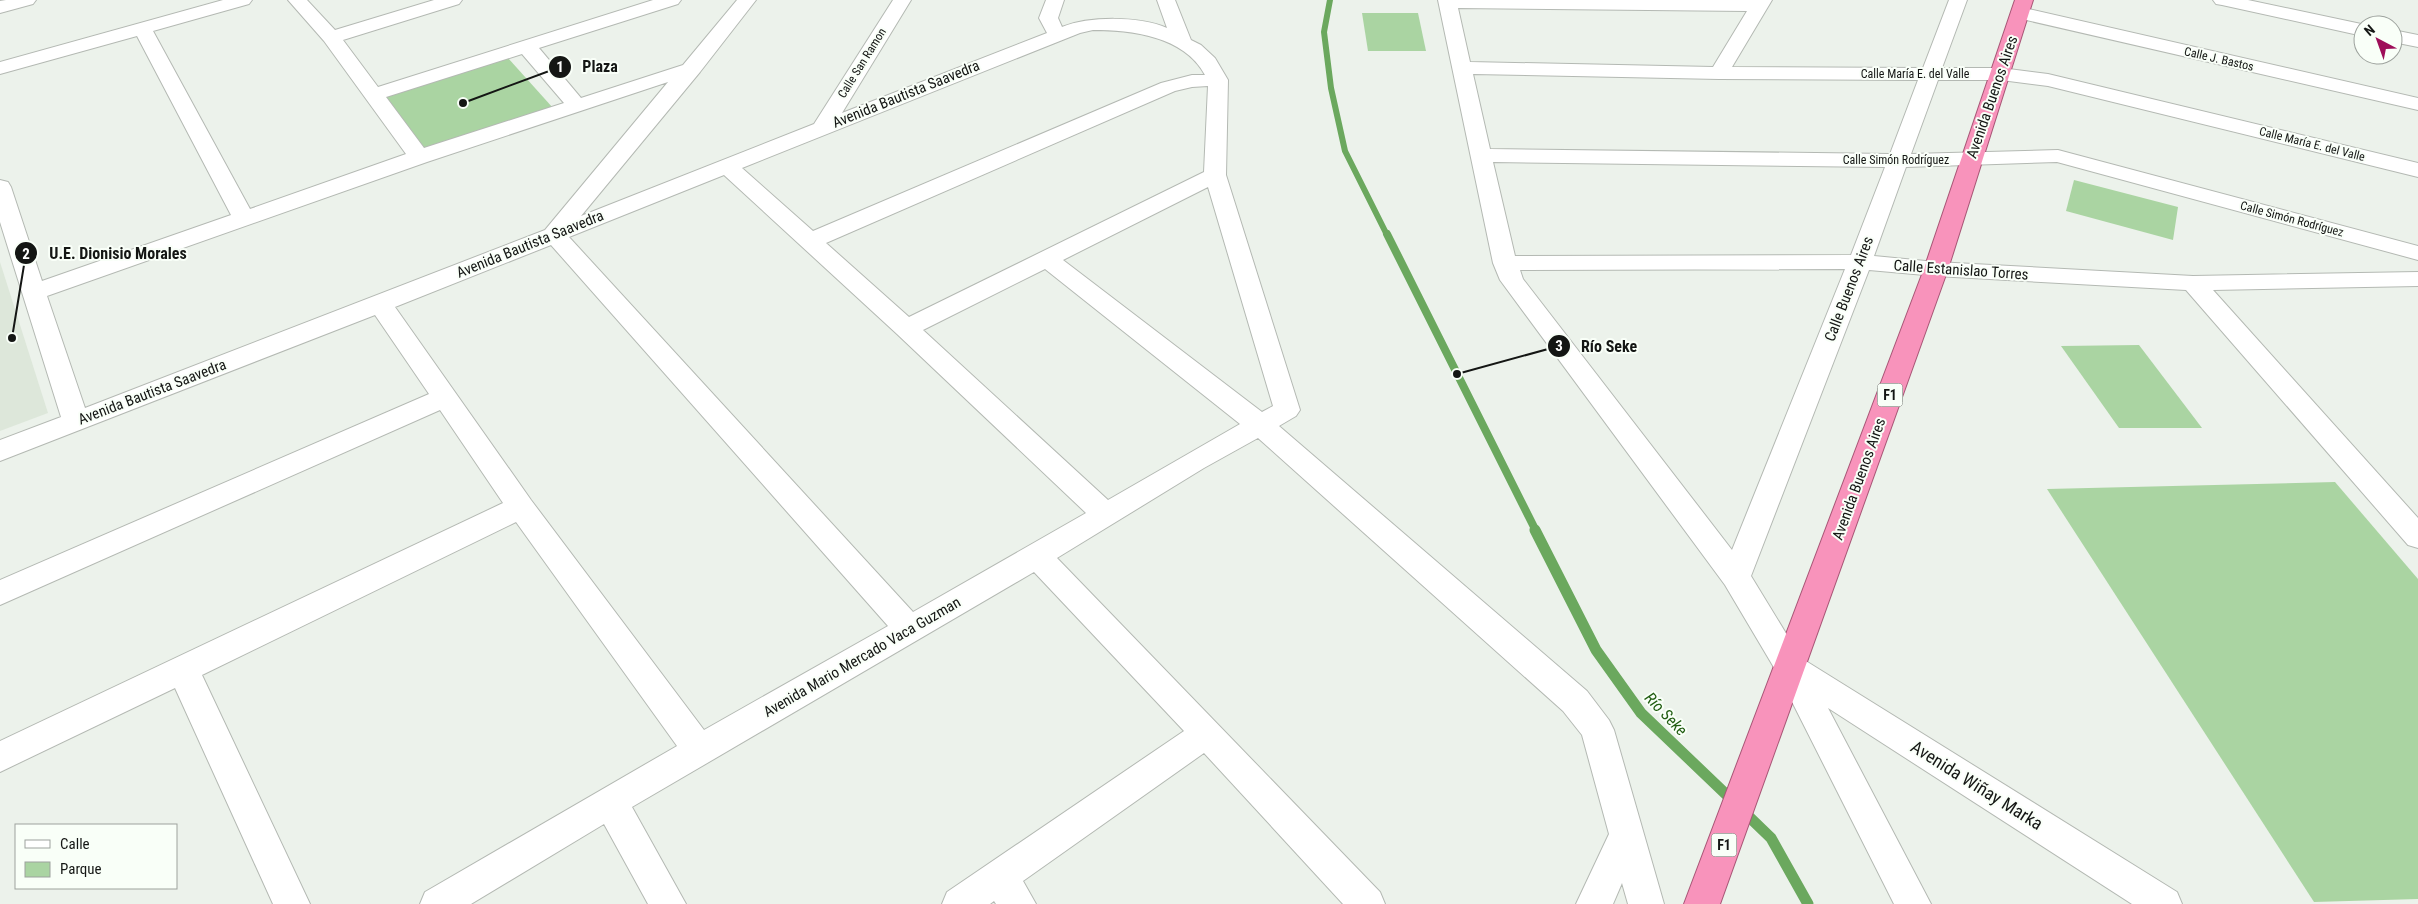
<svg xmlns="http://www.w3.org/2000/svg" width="2418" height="904" font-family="'Roboto Condensed',sans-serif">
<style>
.built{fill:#dde7da}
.green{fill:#aad4a2}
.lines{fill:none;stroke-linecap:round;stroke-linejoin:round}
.stream-far2{stroke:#6ba85e;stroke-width:6}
.stream-far1{stroke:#6ba85e;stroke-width:8}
.stream{stroke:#6ba85e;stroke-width:11}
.minor-casing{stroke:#b4b9b3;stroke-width:2}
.trunk-casing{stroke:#a85676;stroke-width:2}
.minor{fill:#fff;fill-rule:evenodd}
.trunk{fill:#f893bb;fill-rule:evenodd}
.labels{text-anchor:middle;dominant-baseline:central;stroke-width:4;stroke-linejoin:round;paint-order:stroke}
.far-street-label{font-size:12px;fill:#141614;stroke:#f9fff8}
.shield{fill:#f9fff8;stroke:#595c58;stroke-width:1}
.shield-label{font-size:14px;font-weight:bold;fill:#141614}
.street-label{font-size:15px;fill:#141614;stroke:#f9fff8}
.water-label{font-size:16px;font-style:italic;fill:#215d12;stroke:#f9fff8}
.near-street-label{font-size:18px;fill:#141614;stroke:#f9fff8}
.leader{fill:none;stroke:#141614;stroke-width:2}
.callout-dot{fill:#141614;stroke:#f9fff8;stroke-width:2}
.mark-label{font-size:15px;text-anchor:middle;font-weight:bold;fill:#fff}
.callout-label{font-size:16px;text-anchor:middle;font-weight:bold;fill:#141614;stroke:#f9fff8;stroke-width:4;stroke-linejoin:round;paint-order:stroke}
</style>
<rect width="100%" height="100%" fill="#ecf2eb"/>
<!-- built -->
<path class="built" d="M 0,262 L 48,413 L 0,431 Z"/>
<!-- green -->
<g class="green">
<path d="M 1362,13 L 1418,13 L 1426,51 L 1368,51 Z"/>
<path d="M 507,57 L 553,108 L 411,154 L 375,97 Z"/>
<path d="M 2074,180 L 2178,207 L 2173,240 L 2066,211 Z"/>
<path d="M 2139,345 L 2202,428 L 2119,428 L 2061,346 Z"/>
<path d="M 2335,482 L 2418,579 L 2418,899 L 2314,902 L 2047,489 Z"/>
</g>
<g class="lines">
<!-- stream-far2 -->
<path class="stream-far2" d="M 1330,0 L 1324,32 L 1331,88 L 1345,151 L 1387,235"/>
<!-- stream-far1 -->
<path class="stream-far1" d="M 1387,234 L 1536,531"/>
<!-- stream -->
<g class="stream">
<path d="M 1535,530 L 1596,650 L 1641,713 L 1733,801"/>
<path d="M 1742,810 L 1771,838 L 1808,904"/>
</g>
<defs>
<g id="minor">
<path d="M 6,0 L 36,0 L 33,4 L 0,13 L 0,1 Z"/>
<path d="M 223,0 L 252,0 L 249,4 L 153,31 L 250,209 L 406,154 L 324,41 L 288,0 L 307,0 L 335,30 L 434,0 L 462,0 L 459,4 L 343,40 L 378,87 L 653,0 L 681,0 L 678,4 L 539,48 L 581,98 L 683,65 L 737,0 L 756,0 L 700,72 L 581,216 L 814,124 L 893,0 L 911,0 L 842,113 L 1047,33 L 1039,18 L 1046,0 L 1064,0 L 1058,18 L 1062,27 C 1089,16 1140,16 1167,28 L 1157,0 L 1175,0 L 1191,40 L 1201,45 L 1215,58 L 1228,80 L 1226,175 L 1300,410 L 1296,416 L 1279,426 L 1587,691 L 1609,720 L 1614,730 L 1664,904 L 1628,904 L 1622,883 L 1613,904 L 1576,904 L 1609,834 L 1582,735 L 1563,711 L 1258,438 L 1204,468 L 1057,558 L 1380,892 L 1385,904 L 1343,904 L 1204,753 L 1023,881 L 1036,904 L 996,904 L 994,901 L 990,904 L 942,904 L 947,892 L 1184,731 L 1034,572 L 632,807 L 686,904 L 648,904 L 604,824 L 471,904 L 420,904 L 425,892 L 677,746 L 516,522 L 202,675 L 310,904 L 273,904 L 175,688 L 0,772 L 0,741 L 503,503 L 440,410 L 0,605 L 0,580 L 429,394 L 375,315 L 0,461 L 0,440 L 61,417 L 0,222 L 0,180 L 8,182 L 11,187 L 42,281 L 231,215 L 137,36 L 0,74 L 0,62 ZM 1093,30 C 1132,30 1184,36 1205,75 L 1192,75 L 1161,83 L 813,231 L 742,168 L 1080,33 ZM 522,54 L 564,103 L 424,148 L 386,97 ZM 668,82 L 545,230 L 85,408 L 47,296 L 427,162 ZM 1208,86 L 1204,172 L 909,317 L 826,243 L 1175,91 L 1192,87 ZM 724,175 L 897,334 L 1086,513 L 913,612 L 569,237 ZM 1208,187 L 1273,406 L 1262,412 L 1063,260 ZM 551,245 L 888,626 L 704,730 L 531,500 L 395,307 ZM 1045,269 L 1240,424 L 1108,500 L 923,330 Z"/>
<path d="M 1438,0 L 1772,0 L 1732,67 L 1923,68 L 1949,0 L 1967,0 L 1942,68 L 2001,68 L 2048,74 L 2418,163 L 2418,177 L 2048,86 L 2001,80 L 1938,80 L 1911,154 L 2058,150 L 2418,246 L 2418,260 L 2057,162 L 1906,167 L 1874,256 L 1936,262 L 2193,276 L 2418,272 L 2418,286 L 2213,290 L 2418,518 L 2418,548 L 2408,545 L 2186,290 L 1936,276 L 1869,270 L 1751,576 L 1801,658 L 2177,892 L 2182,904 L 2132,904 L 1828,708 L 1931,904 L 1894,904 L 1779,676 L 1725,585 L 1500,280 L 1493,263 ZM 1458,8 L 1747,11 L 1713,67 L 1470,62 ZM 1473,74 L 1719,79 L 1918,80 L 1890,154 L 1490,149 ZM 1493,162 L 1885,167 L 1851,255 L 1515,256 ZM 1845,269 L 1732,550 L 1523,279 L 1520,270 Z"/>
<path d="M 2213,0 L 2248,0 L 2366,25 L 2363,25 L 2363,36 L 2222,5 L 2216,4 Z"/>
<path d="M 2020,7 L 2418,98 L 2418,110 L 2013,17 L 2011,13 L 2013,9 Z"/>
<path d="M 2393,30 L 2418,35 L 2418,47 L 2393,42 Z"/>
</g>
<path id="trunk" d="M 2015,0 L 2033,0 L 1948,269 L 1720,904 L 1684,904 L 1924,269 Z"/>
</defs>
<!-- minor casing -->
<use href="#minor" class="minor-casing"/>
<!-- trunk casing -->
<use href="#trunk" class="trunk-casing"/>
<!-- minor -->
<use href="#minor" class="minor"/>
<!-- trunk -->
<use href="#trunk" class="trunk"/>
</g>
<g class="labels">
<!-- far-street labels -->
<g class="far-street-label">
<text transform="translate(2219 59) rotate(13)">Calle J. Bastos</text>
<text transform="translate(862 63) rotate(-58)">Calle San Ramon</text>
<text x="1915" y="74">Calle María E. del Valle</text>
<text transform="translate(2312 144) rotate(14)">Calle María E. del Valle</text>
<text x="1896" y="160">Calle Simón Rodríguez</text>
<text transform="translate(2292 219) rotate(15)">Calle Simón Rodríguez</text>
</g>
<!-- shield labels -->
<g class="shield">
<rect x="1877.5" y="383.5" width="25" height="23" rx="4"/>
<rect x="1711.5" y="833.5" width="25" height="23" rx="4"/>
</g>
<g class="shield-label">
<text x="1890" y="395">F1</text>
<text x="1724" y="845">F1</text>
</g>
<!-- street labels -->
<g class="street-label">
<text transform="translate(906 94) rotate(-22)">Avenida Bautista Saavedra</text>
<text transform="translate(1992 97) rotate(-71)">Avenida Buenos Aires</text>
<text transform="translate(530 244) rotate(-22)">Avenida Bautista Saavedra</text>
<text transform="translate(1961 270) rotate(4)">Calle Estanislao Torres</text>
<text transform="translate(1849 289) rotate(-69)">Calle Buenos Aires</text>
<text transform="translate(152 392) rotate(-21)">Avenida Bautista Saavedra</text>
<text transform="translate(1859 479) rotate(-70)">Avenida Buenos Aires</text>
<text transform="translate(862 657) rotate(-30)">Avenida Mario Mercado Vaca Guzman</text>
</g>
<!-- water labels -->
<g class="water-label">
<text transform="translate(1666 714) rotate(46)">Río Seke</text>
</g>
<!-- near-street labels -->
<g class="near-street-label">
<text transform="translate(1977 785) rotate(32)">Avenida Wiñay Marka</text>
</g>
</g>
<!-- callouts -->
<path class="leader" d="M463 103L560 67M12 338L26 253M1457 374L1559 346"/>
<g class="callout-dot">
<circle cx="463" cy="103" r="5"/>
<circle cx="12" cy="338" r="5"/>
<circle cx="1457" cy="374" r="5"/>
<circle cx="560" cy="67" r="12"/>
<circle cx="26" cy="253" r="12"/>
<circle cx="1559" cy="346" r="12"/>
</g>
<g class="mark-label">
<text x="560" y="72">1</text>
<text x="26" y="259">2</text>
<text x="1559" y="351">3</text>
</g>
<g class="callout-label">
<text x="600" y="72">Plaza</text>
<text x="118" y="259">U.E. Dionisio Morales</text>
<text x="1609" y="352">Río Seke</text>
</g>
<!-- legend -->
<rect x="15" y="824" width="162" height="65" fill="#f9fff8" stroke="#9da29d"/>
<rect x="25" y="840" width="25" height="8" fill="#ffffff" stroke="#9da29d"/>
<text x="60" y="849" font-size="15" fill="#141614">Calle</text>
<rect x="25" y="862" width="25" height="15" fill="#aad4a2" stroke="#9da29d"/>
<text x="60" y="874" font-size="15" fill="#141614">Parque</text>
<!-- north arrow -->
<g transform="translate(2378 40) rotate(319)"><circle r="24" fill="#f9fff8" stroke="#9da29d"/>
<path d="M0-4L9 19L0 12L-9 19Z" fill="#9e0e59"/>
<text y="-8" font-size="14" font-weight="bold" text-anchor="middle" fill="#141614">N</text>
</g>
</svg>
